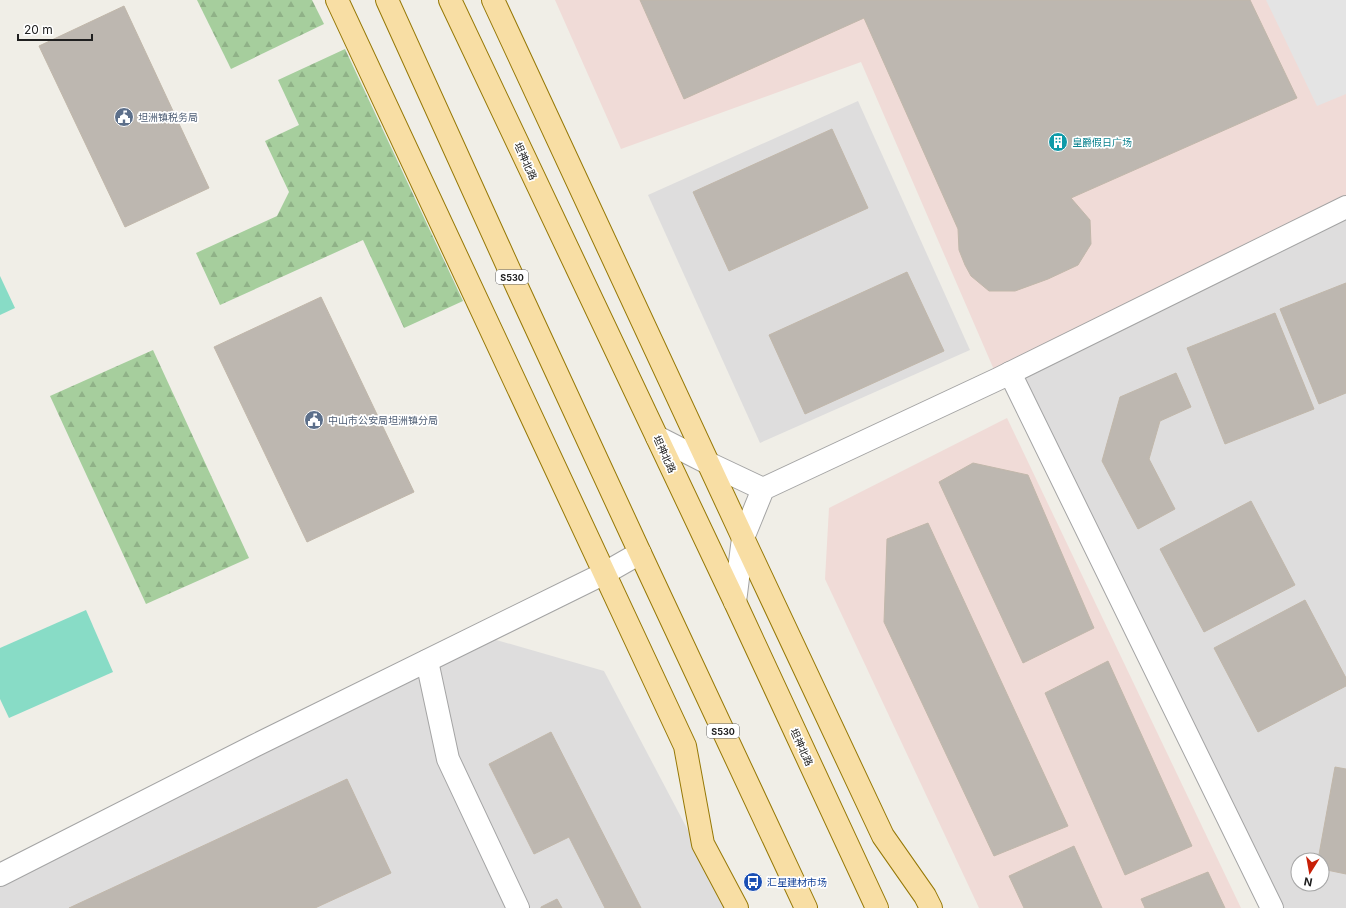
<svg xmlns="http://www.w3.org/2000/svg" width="1346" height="908" font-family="Inter,'Noto Sans SC',sans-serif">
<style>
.residential{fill:#dedddd;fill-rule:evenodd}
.commercial{fill:#f0dbd7}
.forest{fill:url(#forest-firs)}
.pitch{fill:#88dcc6}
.parking{fill:#e4e4e4}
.building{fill:#bdb7b0;stroke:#c1b7aa}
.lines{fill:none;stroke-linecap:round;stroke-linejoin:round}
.minor-casing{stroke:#a4a4a4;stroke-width:24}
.tertiary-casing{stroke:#a4a4a4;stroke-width:24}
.primary-casing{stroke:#967806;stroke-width:24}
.minor{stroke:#fff;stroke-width:22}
.tertiary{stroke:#fff;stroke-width:22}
.primary{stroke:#f8dea4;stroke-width:22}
.labels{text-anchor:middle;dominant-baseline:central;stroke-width:3.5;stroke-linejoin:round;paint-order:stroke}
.shield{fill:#fff;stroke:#636363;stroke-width:1}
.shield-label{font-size:9px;font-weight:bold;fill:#202020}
.service-label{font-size:10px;fill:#4e5e75;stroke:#fff;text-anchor:start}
.culture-label{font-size:10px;fill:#0d838f;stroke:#fff;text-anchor:start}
.street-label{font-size:10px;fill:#202020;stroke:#fff}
.transit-label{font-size:10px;fill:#164399;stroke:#fff;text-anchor:start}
</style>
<defs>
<pattern id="forest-firs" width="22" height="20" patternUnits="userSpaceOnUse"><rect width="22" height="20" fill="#a6ce9d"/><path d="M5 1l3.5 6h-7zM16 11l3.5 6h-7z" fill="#8fb187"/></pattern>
</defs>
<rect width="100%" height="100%" fill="#f0eee7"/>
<!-- residential -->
<g class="residential">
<path d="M 858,101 L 970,350 L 760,443 L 648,195 Z"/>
<path d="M 1346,207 L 1346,908 L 1272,908 L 1010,373 ZM 1298,860 L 1322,860 L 1322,884 L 1298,884 Z"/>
<path d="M 479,635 L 604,671 L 729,908 L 0,908 L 0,872 Z"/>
</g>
<!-- commercial -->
<g class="commercial">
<path d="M 555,0 L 1346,0 L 1346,207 L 998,379 L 861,62 L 621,149 Z"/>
<path d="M 1007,418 L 1241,908 L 979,908 L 825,579 L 829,508 Z"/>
</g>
<!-- forest -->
<g class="forest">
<path d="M 197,0 L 312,0 L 324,24 L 231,69 Z"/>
<path d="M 345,49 L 463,301 L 404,328 L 363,240 L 220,305 L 196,253 L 277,216 L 289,192 L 265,141 L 299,125 L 278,80 Z"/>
<path d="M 153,350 L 249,558 L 146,604 L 50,396 Z"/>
</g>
<!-- pitch -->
<g class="pitch">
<path d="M 0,276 L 15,308 L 0,315 Z"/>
<path d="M 86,610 L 113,672 L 9,718 L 0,699 L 0,648 Z"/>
</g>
<!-- parking -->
<path class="parking" d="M 1266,0 L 1346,0 L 1346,94 L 1317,106 Z"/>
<!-- building -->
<g class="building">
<path d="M 640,0 L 1250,0 L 1297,98 L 1071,198 L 1090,220 L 1091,244 L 1078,265 L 1048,279 L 1015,291 L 989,291 L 971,276 L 965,265 L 959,250 L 958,229 L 864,18 L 684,99 Z"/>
<path d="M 124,6 L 209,188 L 125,227 L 39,46 Z"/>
<path d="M 832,129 L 868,208 L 729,271 L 693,192 Z"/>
<path d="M 907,272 L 944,351 L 805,414 L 769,335 Z"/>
<path d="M 1346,283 L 1346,393 L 1319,404 L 1280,309 Z"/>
<path d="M 321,297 L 414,492 L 307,542 L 214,347 Z"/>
<path d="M 1275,313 L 1314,409 L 1225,444 L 1187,348 Z"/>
<path d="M 1176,373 L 1191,407 L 1160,421 L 1149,459 L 1175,509 L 1138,529 L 1102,461 L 1120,397 Z"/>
<path d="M 973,463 L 1028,475 L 1094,628 L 1023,663 L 939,482 Z"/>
<path d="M 1251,501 L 1295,585 L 1204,632 L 1160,549 Z"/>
<path d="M 928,523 L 1068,826 L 994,856 L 884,622 L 887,539 Z"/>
<path d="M 1305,600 L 1346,678 L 1346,686 L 1258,732 L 1214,648 Z"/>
<path d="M 1108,661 L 1192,846 L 1125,875 L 1045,693 Z"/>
<path d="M 551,732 L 641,908 L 605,908 L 569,837 L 534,854 L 489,764 Z"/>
<path d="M 1335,767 L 1346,769 L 1346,874 L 1322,869 L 1322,860 L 1318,860 Z"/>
<path d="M 347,779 L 391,873 L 315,908 L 69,908 Z"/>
<path d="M 1074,846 L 1102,908 L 1024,908 L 1009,876 Z"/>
<path d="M 1208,872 L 1225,908 L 1145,908 L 1141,899 Z"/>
<path d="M 557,899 L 562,908 L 541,908 L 541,907 Z"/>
</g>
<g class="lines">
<defs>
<g id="minor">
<path d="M 1010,373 L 1272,908"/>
<path d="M 427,661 L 448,759 L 518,908"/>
</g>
<g id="tertiary">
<path d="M 657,437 L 708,463 L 763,489"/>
<path d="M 735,602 L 743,538 L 763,489 L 998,379 L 1346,207"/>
<path d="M 0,875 L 254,746 L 605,573 L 640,553"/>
</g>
<g id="primary">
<path d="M 337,0 L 685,746 L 703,844 L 737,908"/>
<path d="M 387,0 L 518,289 L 640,553 L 806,908"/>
<path d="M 450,0 L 735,602 L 877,908"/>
<path d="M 493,0 L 743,538 L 883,836 L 925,896 L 931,908"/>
</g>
</defs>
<!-- minor casing -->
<use href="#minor" class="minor-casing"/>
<!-- tertiary casing -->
<use href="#tertiary" class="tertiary-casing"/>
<!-- primary casing -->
<use href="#primary" class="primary-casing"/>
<!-- minor -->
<use href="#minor" class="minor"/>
<!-- tertiary -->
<use href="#tertiary" class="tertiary"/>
<!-- primary -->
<use href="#primary" class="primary"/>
</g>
<!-- icons -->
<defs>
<symbol id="civic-disc" viewBox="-11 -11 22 22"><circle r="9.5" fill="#5c6f8a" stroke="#fff"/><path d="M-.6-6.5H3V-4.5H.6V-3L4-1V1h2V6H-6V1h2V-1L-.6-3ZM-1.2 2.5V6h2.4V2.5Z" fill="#fff"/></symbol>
<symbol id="building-disc" viewBox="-11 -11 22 22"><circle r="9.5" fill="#0f9aa8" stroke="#fff"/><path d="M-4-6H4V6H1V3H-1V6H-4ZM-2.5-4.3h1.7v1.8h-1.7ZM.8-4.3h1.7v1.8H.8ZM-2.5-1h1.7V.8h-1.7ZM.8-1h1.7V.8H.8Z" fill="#fff"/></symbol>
<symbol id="bus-disc" viewBox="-11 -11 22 22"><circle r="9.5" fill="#1a4fb4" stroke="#fff"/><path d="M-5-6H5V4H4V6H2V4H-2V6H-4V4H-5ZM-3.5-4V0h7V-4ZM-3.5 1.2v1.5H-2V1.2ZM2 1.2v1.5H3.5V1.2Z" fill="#fff"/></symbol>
</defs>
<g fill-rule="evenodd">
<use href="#civic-disc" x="113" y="106" width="22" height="22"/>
<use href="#building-disc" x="1047" y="131" width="22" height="22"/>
<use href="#civic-disc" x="303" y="409" width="22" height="22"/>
<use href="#bus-disc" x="742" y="871" width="22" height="22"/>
</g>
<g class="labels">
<!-- shield labels -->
<g class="shield">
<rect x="496" y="270" width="32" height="14" rx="3"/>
<rect x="707" y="724" width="32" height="14" rx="3"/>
</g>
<g class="shield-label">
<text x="512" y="277">S530</text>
<text x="723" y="731">S530</text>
</g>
<!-- service labels -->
<g class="service-label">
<text x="138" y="117">坦洲镇税务局</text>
<text x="328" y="420">中山市公安局坦洲镇分局</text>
</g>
<!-- culture labels -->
<g class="culture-label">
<text x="1072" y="142">皇爵假日广场</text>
</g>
<!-- street labels -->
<g class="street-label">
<text transform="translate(526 161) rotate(65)">坦神北路</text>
<text transform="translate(665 454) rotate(65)">坦神北路</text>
<text transform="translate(802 747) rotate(65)">坦神北路</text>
</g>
<!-- transit labels -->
<g class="transit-label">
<text x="767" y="882">汇星建材市场</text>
</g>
</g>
<!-- north arrow -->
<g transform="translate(1310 872) rotate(191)"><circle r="19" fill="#ffffff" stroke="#a6a6a6"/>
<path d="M0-3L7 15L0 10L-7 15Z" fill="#c82008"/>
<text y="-6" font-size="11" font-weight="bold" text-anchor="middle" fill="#202020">N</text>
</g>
<!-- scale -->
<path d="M18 34v6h74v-6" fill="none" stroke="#202020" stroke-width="2"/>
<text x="24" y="34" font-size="12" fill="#202020" stroke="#ffffff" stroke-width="3" paint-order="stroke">20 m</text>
</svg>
